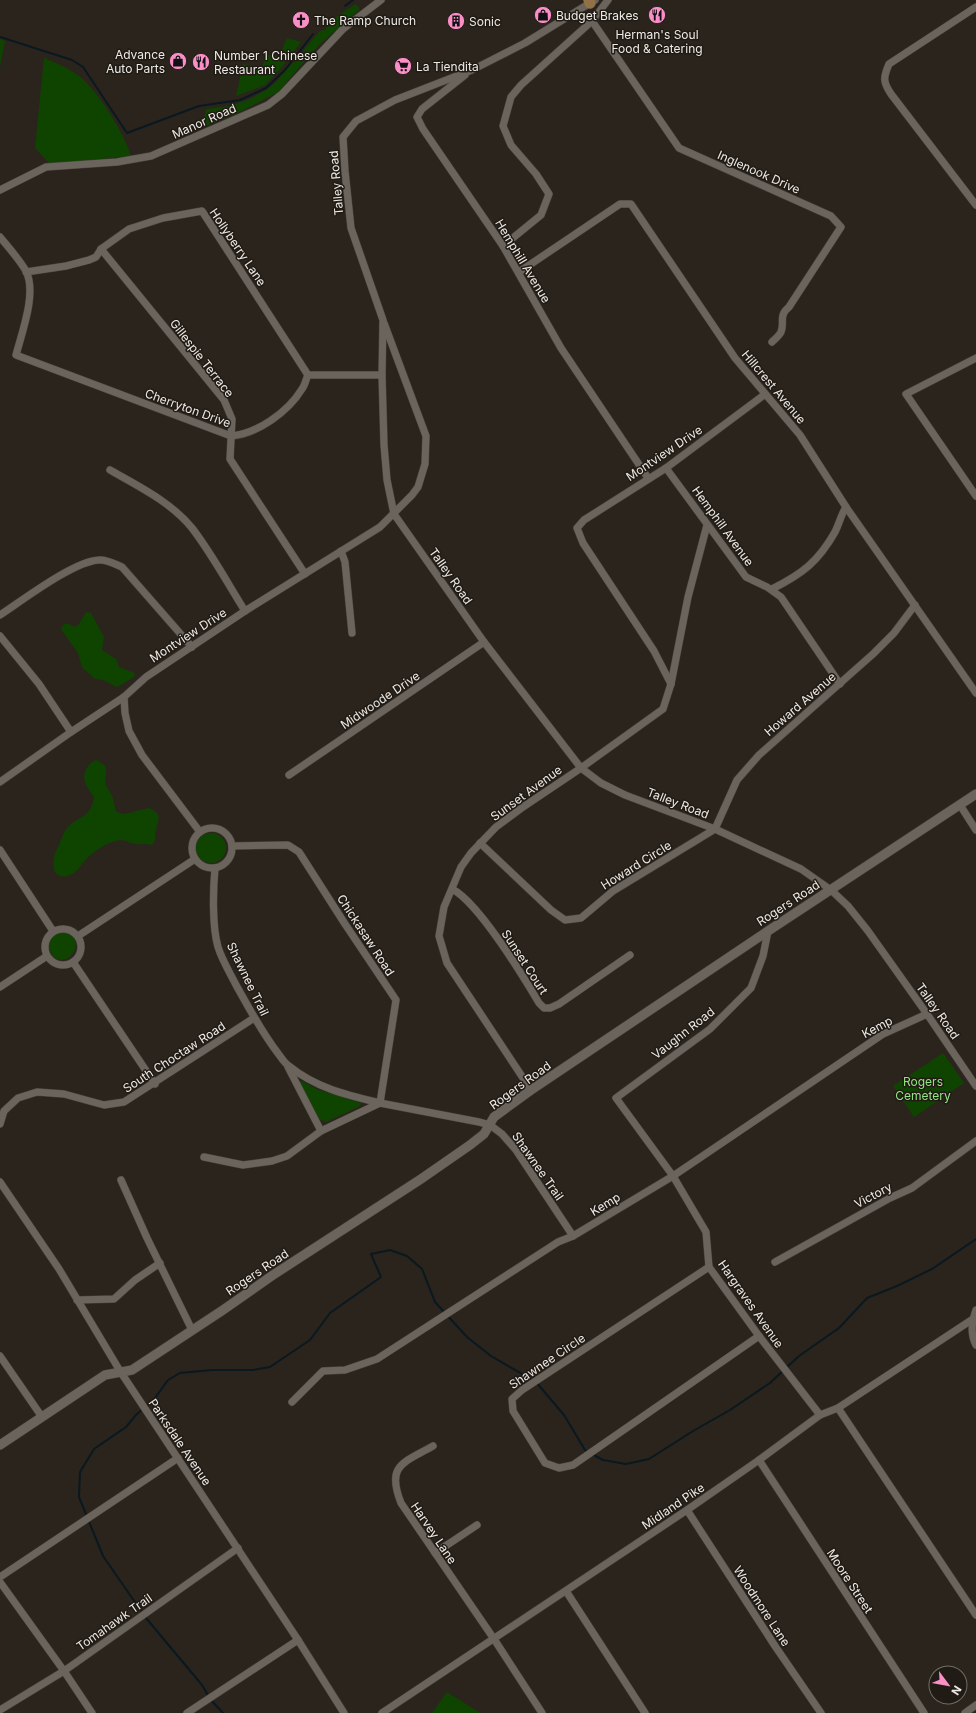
<svg xmlns="http://www.w3.org/2000/svg" width="976" height="1713" font-family="Inter,sans-serif">
<style>
.green{fill:#0f4400}
.lines{fill:none;stroke-linecap:round;stroke-linejoin:round}
.stream{stroke:#0a1820;stroke-width:2}
.minor-casing{stroke:#47423c;stroke-width:8}
.tertiary-casing{stroke:#47423c;stroke-width:10}
.primary-casing{stroke:#47423c;stroke-width:12}
.minor{stroke:#6b645c;stroke-width:7}
.tertiary{stroke:#6b645c;stroke-width:9}
.primary{stroke:#917146;stroke-width:11}
.labels{text-anchor:middle;dominant-baseline:central;stroke-width:3;stroke-linejoin:round;paint-order:stroke}
.poi-label{font-size:12px;fill:#ede9e5;stroke:#201b14;text-anchor:start}
.street-label{font-size:12px;fill:#ede9e5;stroke:#201b14}
.park-label{font-size:12px;fill:#94e583;stroke:#201b14}
</style>
<rect width="100%" height="100%" fill="#2a241d"/>
<!-- green -->
<g class="green">
<path d="M 356,4 L 360,9 L 320,44 L 278,92 L 236,114 L 203,127 L 206,109 L 230,106 L 250,99 L 266,90 L 276,82 L 320,31 L 325,30 C 331,18 345,11 356,4 Z"/>
<path d="M 287,38 L 301,42 L 282,67 L 265,85 L 236,96 L 243,64 L 262,67 L 266,54 L 279,57 Z"/>
<path d="M 0,39 L 5,41 L 0,67 Z"/>
<path d="M 44,58 C 56,63 69,68 79,76 C 98,91 124,133 131,156 L 50,164 L 35,148 Z"/>
<path d="M 86,612 L 91,613 L 104,637 L 102,650 L 116,659 L 119,667 L 135,673 L 134,677 L 117,687 L 103,680 L 95,679 L 82,667 L 78,653 L 61,629 L 64,624 L 69,624 L 75,627 L 79,624 Z"/>
<path d="M 96,760 C 113,768 103,772 106,785 C 107,789 111,792 112,796 C 114,801 115,807 116,812 L 125,814 L 149,808 C 162,814 159,818 156,830 C 154,837 157,838 152,845 C 146,843 142,845 137,844 C 132,844 128,841 122,840 C 110,840 96,850 87,858 C 82,863 77,873 70,875 C 50,883 51,858 58,847 C 61,841 63,833 67,828 C 79,815 91,819 94,797 C 91,792 87,788 85,782 C 82,774 88,763 96,760 Z"/>
<circle cx="211" cy="848" r="15"/>
<path d="M 60,932 C 88,928 75,971 53,957 L 48,946 L 53,936 Z"/>
<path d="M 943,1053 L 964,1083 L 914,1117 L 893,1086 Z"/>
<path d="M 302,1081 L 316,1089 L 361,1103 L 360,1106 L 326,1122 L 319,1119 L 299,1082 Z"/>
<path d="M 447,1692 L 480,1713 L 432,1713 Z"/>
</g>
<g class="lines">
<!-- stream -->
<g class="stream">
<path d="M 345,6 L 353,0"/>
<path d="M 0,37 L 72,60 L 83,67 L 127,133 L 199,106 L 240,100 L 266,88 L 285,70 L 313,34"/>
<path d="M 592,1454 L 603,1460 L 626,1464 L 649,1459 L 693,1431 L 730,1410 L 770,1383 L 799,1356 L 839,1328 L 867,1298 L 897,1286 L 932,1269 L 976,1239"/>
<path d="M 209,1697 L 202,1685 L 146,1618 L 103,1556 L 79,1497 L 80,1472 L 94,1449 L 126,1427 L 136,1415 L 155,1398 L 168,1380 L 180,1373 L 212,1370 L 253,1370 L 270,1367 L 310,1340 L 330,1313 L 381,1277 L 371,1254 L 390,1250 L 407,1256 L 422,1269 L 435,1302 L 467,1337 L 491,1356 L 536,1382 L 564,1415 L 585,1450 L 588,1452"/>
<path d="M 211,1700 L 223,1713"/>
</g>
<defs>
<g id="minor">
<path d="M 595,0 L 525,43 L 472,70 L 395,100 L 356,121 L 343,137 L 345,171 L 351,228 L 383,320 L 382,375 L 384,445 L 387,480 L 394,514 L 484,642 L 581,768 L 601,783 L 625,795 L 715,829 L 801,869 L 831,890 L 848,906 L 868,931 L 927,1014 L 976,1086"/>
<path d="M 976,7 L 889,64 C 883,78 883,82 891,94 L 976,205"/>
<path d="M 592,21 L 679,148 L 831,216 L 841,227 L 789,307 C 778,316 785,322 781,332 C 779,336 775,339 772,342"/>
<path d="M 465,75 L 422,109 L 417,117 L 423,129 L 503,246 L 561,348 L 648,478"/>
<path d="M 0,190 L 46,167 L 117,162 L 151,156 L 268,105 L 282,94 L 343,29 L 381,0"/>
<path d="M 0,237 C 9,248 19,259 26,271 C 37,293 22,332 16,355 L 231,436 C 257,434 288,412 302,389 C 305,385 306,379 308,375 L 382,375"/>
<path d="M 503,246 L 541,215 L 549,194 L 536,174 L 511,145 L 503,126 L 511,97 L 521,85 L 592,21 L 608,0"/>
<path d="M 101,249 L 224,400 L 232,419 L 230,459 L 305,574"/>
<path d="M 26,272 L 66,266 L 89,260 L 96,257 L 101,249 L 129,229 L 163,218 L 202,211 L 308,375"/>
<path d="M 519,272 L 620,204 L 631,204 L 735,358 L 800,435 L 846,507 L 976,693"/>
<path d="M 976,358 L 906,394 L 976,496"/>
<path d="M 666,468 L 746,577 L 767,587 L 781,597 L 840,684"/>
<path d="M 110,470 C 138,486 171,502 192,528 C 212,554 228,584 245,611"/>
<path d="M 341,551 L 345,562 L 352,633"/>
<path d="M 772,589 C 802,574 818,562 835,532 C 839,524 841,515 846,507"/>
<path d="M 0,615 C 23,600 74,561 99,560 C 107,559 114,564 122,567 L 192,647"/>
<path d="M 0,636 L 39,684 L 71,732"/>
<path d="M 671,684 L 654,651 L 583,543 L 577,528 L 584,520 L 666,468 L 764,395"/>
<path d="M 124,697 L 125,713 L 129,731 L 142,755 L 200,832"/>
<path d="M 289,775 L 484,642"/>
<path d="M 0,782 L 71,732 L 124,697 L 146,677 L 245,611 L 380,527 L 412,495 L 418,487 L 425,464 L 426,436 L 384,323"/>
<path d="M 960,805 L 976,830"/>
<circle cx="212" cy="848" r="20"/>
<path d="M 480,843 L 551,910 L 565,920 L 581,918 L 613,891 L 715,829 L 737,780 L 759,755 L 873,654 L 894,633 L 915,605"/>
<path d="M 0,850 L 53,931"/>
<path d="M 215,868 C 213,890 212,926 218,947 C 222,960 230,973 236,985 C 249,1008 261,1031 277,1052 C 281,1057 284,1063 289,1066 C 316,1088 347,1095 380,1103 L 396,1000 L 345,924 L 299,852 L 288,845 L 232,846"/>
<path d="M 452,889 C 478,902 523,976 539,1003 L 544,1008 L 550,1008 L 559,1004 L 630,955"/>
<circle cx="63" cy="947" r="18"/>
<path d="M 768,931 L 763,956 L 751,988 L 710,1029 L 616,1098 L 673,1176 L 706,1232 L 709,1267 L 759,1336 L 820,1415"/>
<path d="M 78,936 L 195,859"/>
<path d="M 73,962 L 155,1084"/>
<path d="M 0,987 L 47,956"/>
<path d="M 288,1067 L 321,1131"/>
<path d="M 531,1090 L 447,963 L 439,936 L 444,907 L 461,867 L 471,853 L 496,827 L 523,807 L 581,768 L 663,709 L 671,684 L 688,597 L 707,525"/>
<path d="M 0,1124 L 4,1111 L 18,1098 L 37,1092 L 64,1094 L 104,1105 L 124,1102 L 254,1018"/>
<path d="M 204,1157 L 243,1165 L 272,1161 L 287,1156 L 321,1131 L 380,1103 L 479,1122 L 490,1125 L 502,1134 L 516,1150 L 573,1236"/>
<path d="M 121,1180 L 147,1238 L 192,1330"/>
<path d="M 0,1182 L 59,1269 L 120,1371 L 298,1640 L 344,1713"/>
<path d="M 775,1262 L 890,1198 L 912,1188 L 976,1141"/>
<path d="M 709,1267 L 522,1390 L 512,1399 L 513,1411 L 545,1463 L 559,1468 L 573,1465 L 759,1336"/>
<path d="M 77,1300 L 114,1299 L 135,1280 L 160,1263"/>
<path d="M 976,1310 C 972,1321 970,1334 976,1345"/>
<path d="M 0,1356 L 42,1417"/>
<path d="M 292,1402 L 323,1371 L 345,1370 L 377,1359 L 558,1242 L 573,1236 L 673,1176 L 883,1034 L 927,1014"/>
<path d="M 838,1408 L 976,1615"/>
<path d="M 433,1446 C 403,1463 386,1465 401,1503 L 494,1639 L 542,1713"/>
<path d="M 759,1460 L 924,1713"/>
<path d="M 687,1510 L 775,1646 L 821,1713"/>
<path d="M 435,1553 L 477,1525"/>
<path d="M 0,1577 L 178,1458"/>
<path d="M 0,1582 L 64,1671 L 92,1713"/>
<path d="M 566,1591 L 645,1713"/>
<path d="M 0,1710 L 64,1671 L 238,1548"/>
<path d="M 187,1713 L 298,1640"/>
<path d="M 382,1713 L 687,1510 L 759,1460 L 820,1415 L 838,1408 L 976,1317"/>
<path d="M 965,1713 L 976,1705"/>
</g>
<path id="tertiary" d="M 0,1445 L 105,1375 L 132,1370 L 223,1310 L 273,1275 L 421,1179 L 470,1145 L 484,1134 L 494,1117 L 531,1090 L 768,931 L 976,794"/>
<path id="primary" d="M 589,0 L 590,3"/>
</defs>
<!-- minor casing -->
<use href="#minor" class="minor-casing"/>
<!-- tertiary casing -->
<use href="#tertiary" class="tertiary-casing"/>
<!-- primary casing -->
<use href="#primary" class="primary-casing"/>
<!-- minor -->
<use href="#minor" class="minor"/>
<!-- tertiary -->
<use href="#tertiary" class="tertiary"/>
<!-- primary -->
<use href="#primary" class="primary"/>
</g>
<!-- icons -->
<defs>
<symbol id="shop-disc" viewBox="-11 -11 22 22"><circle r="9.5" fill="#fa8fc8" stroke="#201b14"/><path d="M-5-2.5h2.3a2.7 3.5 0 0 1 5.4 0H5L5.5 6h-11ZM-1.5-2.5h3a1.5 2.3 0 0 0-3 0Z" fill="#111"/></symbol>
<symbol id="restaurant-disc" viewBox="-11 -11 22 22"><circle r="9.5" fill="#fa8fc8" stroke="#201b14"/><path d="M-5-6h1v4h1v-4h1v4h1v-4h1v5L-1.5 .5V6h-2V.5L-5-1ZM5-6V6H3V1.5H1.5Q1.5-4 5-6Z" fill="#111"/></symbol>
<symbol id="church-disc" viewBox="-11 -11 22 22"><circle r="9.5" fill="#fa8fc8" stroke="#201b14"/><path d="M-1.2-6h2.4v3.5h3.3v2.4h-3.3V6h-2.4V-.1h-3.3v-2.4h3.3Z" fill="#111"/></symbol>
<symbol id="building-disc" viewBox="-11 -11 22 22"><circle r="9.5" fill="#fa8fc8" stroke="#201b14"/><path d="M-4-6H4V6H1V3H-1V6H-4ZM-2.5-4.3h1.7v1.8h-1.7ZM.8-4.3h1.7v1.8H.8ZM-2.5-1h1.7V.8h-1.7ZM.8-1h1.7V.8H.8Z" fill="#111"/></symbol>
<symbol id="supermarket-disc" viewBox="-11 -11 22 22"><circle r="9.5" fill="#fa8fc8" stroke="#201b14"/><path d="M-6-5.5h2.5l.6 2H6L4.5 2H-2.5L-4.4-4H-6ZM-1.5 3.2a1.3 1.3 0 1 0 .1 0ZM3 3.2a1.3 1.3 0 1 0 .1 0Z" fill="#111"/></symbol>
</defs>
<g fill-rule="evenodd">
<use href="#shop-disc" x="533" y="5" width="20" height="20"/>
<use href="#restaurant-disc" x="647" y="5" width="20" height="20"/>
<use href="#church-disc" x="291" y="10" width="20" height="20"/>
<use href="#building-disc" x="446" y="11" width="20" height="20"/>
<use href="#shop-disc" x="168" y="51" width="20" height="20"/>
<use href="#restaurant-disc" x="191" y="52" width="20" height="20"/>
<use href="#supermarket-disc" x="393" y="56" width="20" height="20"/>
</g>
<g class="labels">
<!-- poi labels -->
<g class="poi-label">
<text x="556" y="15">Budget Brakes</text>
<text x="314" y="20">The Ramp Church</text>
<text x="469" y="21">Sonic</text>
<text x="657" y="34" text-anchor="middle">Herman's Soul<tspan x="657" dy="14">Food &amp; Catering</tspan></text>
<text x="165" y="54" text-anchor="end">Advance<tspan x="165" dy="14">Auto Parts</tspan></text>
<text x="214" y="55">Number 1 Chinese<tspan x="214" dy="14">Restaurant</tspan></text>
<text x="416" y="66">La Tiendita</text>
</g>
<!-- street labels -->
<g class="street-label">
<text transform="translate(204 121) rotate(-24)">Manor Road</text>
<text transform="translate(759 172) rotate(24)">Inglenook Drive</text>
<text transform="translate(336 183) rotate(-95)">Talley Road</text>
<text transform="translate(238 247) rotate(56)">Hollyberry Lane</text>
<text transform="translate(523 261) rotate(59)">Hemphill Avenue</text>
<text transform="translate(202 358) rotate(52)">Gillespie Terrace</text>
<text transform="translate(774 387) rotate(50)">Hillcrest Avenue</text>
<text transform="translate(188 408) rotate(20)">Cherryton Drive</text>
<text transform="translate(664 453) rotate(-34)">Montview Drive</text>
<text transform="translate(723 526) rotate(54)">Hemphill Avenue</text>
<text transform="translate(451 576) rotate(55)">Talley Road</text>
<text transform="translate(188 635) rotate(-33)">Montview Drive</text>
<text transform="translate(380 700) rotate(-34)">Midwoode Drive</text>
<text transform="translate(800 704) rotate(-41)">Howard Avenue</text>
<text transform="translate(526 793) rotate(-36)">Sunset Avenue</text>
<text transform="translate(678 803) rotate(21)">Talley Road</text>
<text transform="translate(636 865) rotate(-32)">Howard Circle</text>
<text transform="translate(788 903) rotate(-33)">Rogers Road</text>
<text transform="translate(366 935) rotate(57)">Chickasaw Road</text>
<text transform="translate(525 962) rotate(57)">Sunset Court</text>
<text transform="translate(248 979) rotate(64)">Shawnee Trail</text>
<text transform="translate(938 1011) rotate(55)">Talley Road</text>
<text transform="translate(877 1027) rotate(-28)">Kemp</text>
<text transform="translate(683 1033) rotate(-38)">Vaughn Road</text>
<text transform="translate(174 1057) rotate(-33)">South Choctaw Road</text>
<text transform="translate(520 1085) rotate(-36)">Rogers Road</text>
<text transform="translate(538 1166) rotate(55)">Shawnee Trail</text>
<text transform="translate(873 1195) rotate(-28)">Victory</text>
<text transform="translate(605 1204) rotate(-31)">Kemp</text>
<text transform="translate(257 1272) rotate(-34)">Rogers Road</text>
<text transform="translate(751 1304) rotate(55)">Hargraves Avenue</text>
<text transform="translate(547 1361) rotate(-34)">Shawnee Circle</text>
<text transform="translate(180 1442) rotate(56)">Parksdale Avenue</text>
<text transform="translate(673 1506) rotate(-34)">Midland Pike</text>
<text transform="translate(434 1533) rotate(56)">Harvey Lane</text>
<text transform="translate(850 1581) rotate(57)">Moore Street</text>
<text transform="translate(762 1606) rotate(57)">Woodmore Lane</text>
<text transform="translate(114 1622) rotate(-35)">Tomahawk Trail</text>
</g>
<!-- park labels -->
<g class="park-label">
<text x="923" y="1081">Rogers<tspan x="923" dy="14">Cemetery</tspan></text>
</g>
</g>
<!-- north arrow -->
<g transform="translate(948 1685) rotate(122)"><circle r="19" fill="#201b14" stroke="#726d68"/>
<path d="M0-3L7 15L0 10L-7 15Z" fill="#fa8fc8"/>
<text y="-6" font-size="11" font-weight="bold" text-anchor="middle" fill="#ede9e5">N</text>
</g>
</svg>
